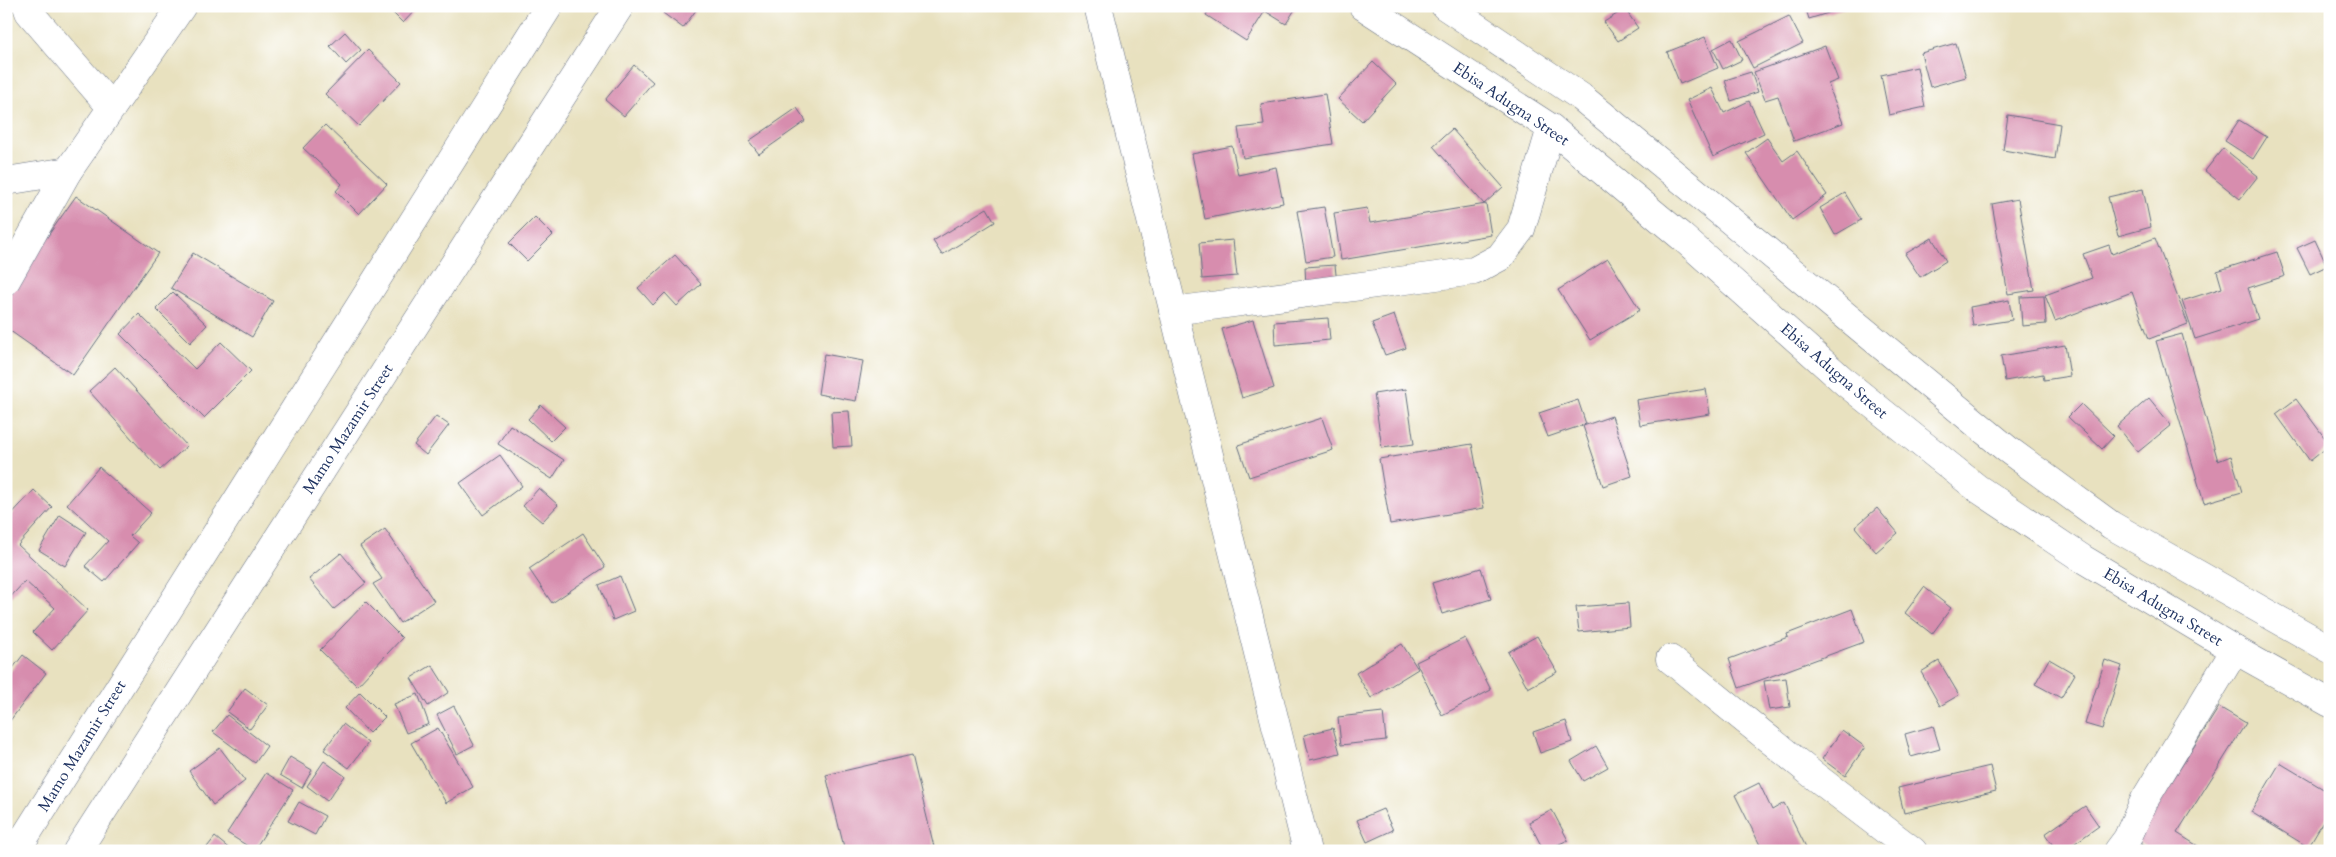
<svg xmlns="http://www.w3.org/2000/svg" width="2336" height="857" font-family="Cardo,serif">
<style>
.building{fill:#d78dae}
.lines{fill:none;stroke-linecap:round;stroke-linejoin:round}
.minor-casing{stroke:#636d80;stroke-width:29}
.tertiary-casing{stroke:#636d80;stroke-width:29}
.secondary-casing{stroke:#636d80;stroke-width:29}
.primary-casing{stroke:#636d80;stroke-width:29}
.minor{stroke:#fff;stroke-width:28}
.tertiary{stroke:#fff;stroke-width:28}
.secondary{stroke:#fff;stroke-width:28}
.primary{stroke:#fff;stroke-width:28}
.labels{text-anchor:middle;dominant-baseline:central;stroke-width:4;stroke-linejoin:round;paint-order:stroke}
.street-label{font-size:16px;fill:#1b2f5e;stroke:#fff}
</style>
<rect width="100%" height="100%" fill="#fff"/>
<filter id="ink" filterUnits="userSpaceOnUse"><feTurbulence type="fractalNoise" baseFrequency=".02" numOctaves="2"/><feDisplacementMap in="SourceGraphic" scale="10" xChannelSelector="R" yChannelSelector="G"/><feConvolveMatrix kernelMatrix="1 2 1 2 8 2 1 2 1" color-interpolation-filters="sRGB"/></filter>
<filter id="wash" filterUnits="userSpaceOnUse"><feTurbulence type="fractalNoise" baseFrequency=".0096" numOctaves="4" result="noise"/><feDisplacementMap in="SourceGraphic" scale="20" xChannelSelector="R" yChannelSelector="G"/><feGaussianBlur stdDeviation="1.12" result="paint"/><feColorMatrix in="noise" values="0 0 0 0 0 0 0 0 0 0 0 0 0 0 0 0 0 1.4 0 .05"/><feComposite in="paint" operator="in"/></filter>
<g filter="url(#wash)">
<rect width="100%" height="100%" fill="#e8e1bf"/>
<g id="blocks">
<!-- building -->
<g class="building">
<path d="M 386,6 L 419,6 L 403,23 Z"/>
<path d="M 668,6 L 699,6 L 683,28 L 663,13 Z"/>
<path d="M 1211,6 L 1297,6 L 1286,24 L 1265,11 L 1246,41 L 1206,15 Z"/>
<path d="M 1805,6 L 1847,6 L 1847,7 L 1809,19 Z"/>
<path d="M 1625,9 L 1638,28 L 1618,41 L 1604,22 Z"/>
<path d="M 1789,16 L 1803,43 L 1753,68 L 1739,41 Z"/>
<path d="M 345,32 L 361,50 L 346,64 L 330,46 Z"/>
<path d="M 1705,37 L 1718,68 L 1680,84 L 1667,52 Z"/>
<path d="M 1732,39 L 1742,60 L 1723,69 L 1713,49 Z"/>
<path d="M 1956,43 L 1966,77 L 1930,87 L 1921,53 Z"/>
<path d="M 1825,46 L 1838,80 L 1828,84 L 1843,123 L 1794,141 L 1778,96 L 1765,100 L 1754,72 Z"/>
<path d="M 368,50 L 401,82 L 359,126 L 325,94 Z"/>
<path d="M 1373,62 L 1396,84 L 1362,121 L 1338,99 Z"/>
<path d="M 634,65 L 653,82 L 624,116 L 605,100 Z"/>
<path d="M 1917,67 L 1925,107 L 1889,115 L 1881,75 Z"/>
<path d="M 1751,72 L 1758,92 L 1731,101 L 1725,80 Z"/>
<path d="M 1712,88 L 1724,113 L 1749,101 L 1764,133 L 1713,157 L 1687,100 Z"/>
<path d="M 1325,94 L 1333,144 L 1243,158 L 1238,128 L 1264,125 L 1261,104 Z"/>
<path d="M 797,108 L 806,121 L 759,154 L 749,141 Z"/>
<path d="M 2008,115 L 2060,124 L 2055,159 L 2003,150 Z"/>
<path d="M 2239,120 L 2267,137 L 2253,159 L 2225,141 Z"/>
<path d="M 325,125 L 387,184 L 359,214 L 336,191 L 342,184 L 303,148 Z"/>
<path d="M 1452,129 L 1503,187 L 1484,204 L 1433,146 Z"/>
<path d="M 1767,138 L 1783,161 L 1797,151 L 1827,195 L 1792,220 L 1746,153 Z"/>
<path d="M 1232,146 L 1238,175 L 1276,167 L 1283,203 L 1205,219 L 1192,154 Z"/>
<path d="M 2223,148 L 2258,176 L 2240,199 L 2205,171 Z"/>
<path d="M 2143,189 L 2151,227 L 2118,236 L 2108,197 Z"/>
<path d="M 1845,193 L 1861,220 L 1835,235 L 1820,208 Z"/>
<path d="M 76,196 L 158,253 L 73,375 L 6,328 L 6,295 Z"/>
<path d="M 2018,199 L 2034,290 L 2008,294 L 1992,204 Z"/>
<path d="M 1486,204 L 1491,235 L 1341,260 L 1334,213 L 1367,208 L 1370,223 Z"/>
<path d="M 1324,207 L 1333,257 L 1306,261 L 1297,211 Z"/>
<path d="M 987,208 L 995,222 L 942,255 L 933,241 Z"/>
<path d="M 535,217 L 553,235 L 527,261 L 509,243 Z"/>
<path d="M 1932,238 L 1946,261 L 1920,277 L 1905,254 Z"/>
<path d="M 2155,238 L 2188,324 L 2149,339 L 2132,292 L 2055,321 L 2045,295 L 2092,278 L 2083,254 L 2109,245 L 2112,254 Z"/>
<path d="M 1233,240 L 1237,276 L 1202,279 L 1199,243 Z"/>
<path d="M 2315,240 L 2327,266 L 2310,274 L 2297,248 Z"/>
<path d="M 2277,252 L 2285,276 L 2248,288 L 2258,319 L 2195,339 L 2182,301 L 2222,288 L 2217,271 Z"/>
<path d="M 193,253 L 273,301 L 252,337 L 171,288 Z"/>
<path d="M 675,255 L 701,284 L 677,306 L 665,293 L 653,305 L 638,288 Z"/>
<path d="M 1608,259 L 1640,310 L 1590,340 L 1558,290 Z"/>
<path d="M 1335,265 L 1337,284 L 1306,286 L 1305,267 Z"/>
<path d="M 173,292 L 207,325 L 190,343 L 156,309 Z"/>
<path d="M 2044,296 L 2046,324 L 2022,326 L 2020,297 Z"/>
<path d="M 2009,300 L 2012,320 L 1973,326 L 1970,307 Z"/>
<path d="M 139,314 L 195,369 L 221,342 L 251,371 L 204,418 L 120,334 Z"/>
<path d="M 1394,315 L 1406,348 L 1385,355 L 1372,323 Z"/>
<path d="M 1328,318 L 1330,340 L 1275,345 L 1274,322 Z"/>
<path d="M 1253,320 L 1274,388 L 1242,398 L 1222,329 Z"/>
<path d="M 2182,334 L 2218,461 L 2231,456 L 2242,492 L 2204,503 L 2156,341 Z"/>
<path d="M 2065,345 L 2070,376 L 2044,380 L 2043,374 L 2005,381 L 2001,356 Z"/>
<path d="M 824,354 L 863,361 L 856,401 L 818,394 Z"/>
<path d="M 115,367 L 187,446 L 160,470 L 89,391 Z"/>
<path d="M 1406,389 L 1414,444 L 1382,448 L 1374,394 Z"/>
<path d="M 1706,389 L 1710,414 L 1640,425 L 1636,400 Z"/>
<path d="M 2149,398 L 2171,425 L 2138,452 L 2117,426 Z"/>
<path d="M 2296,399 L 2330,445 L 2310,461 L 2276,414 Z"/>
<path d="M 1578,400 L 1586,424 L 1548,437 L 1539,413 Z"/>
<path d="M 2081,404 L 2114,436 L 2102,449 L 2068,417 Z"/>
<path d="M 541,405 L 565,427 L 551,441 L 528,419 Z"/>
<path d="M 849,411 L 852,446 L 833,447 L 831,412 Z"/>
<path d="M 436,416 L 449,425 L 426,455 L 414,445 Z"/>
<path d="M 1612,416 L 1632,476 L 1603,486 L 1583,426 Z"/>
<path d="M 1322,418 L 1333,450 L 1249,477 L 1238,445 Z"/>
<path d="M 510,425 L 564,460 L 552,479 L 498,444 Z"/>
<path d="M 1472,444 L 1484,508 L 1390,524 L 1379,459 Z"/>
<path d="M 500,455 L 522,486 L 483,515 L 460,483 Z"/>
<path d="M 99,467 L 151,513 L 130,536 L 138,543 L 104,582 L 85,566 L 108,541 L 67,504 Z"/>
<path d="M 539,488 L 558,505 L 542,522 L 523,506 Z"/>
<path d="M 34,490 L 52,507 L 18,545 L 88,610 L 52,650 L 33,632 L 55,608 L 25,581 L 6,602 L 6,520 Z"/>
<path d="M 1877,508 L 1898,533 L 1876,552 L 1855,527 Z"/>
<path d="M 60,515 L 86,532 L 65,566 L 39,550 Z"/>
<path d="M 385,529 L 434,601 L 400,623 L 373,584 L 382,579 L 360,546 Z"/>
<path d="M 583,533 L 605,567 L 552,603 L 529,569 Z"/>
<path d="M 341,553 L 366,583 L 334,609 L 309,579 Z"/>
<path d="M 1481,568 L 1491,599 L 1442,614 L 1432,583 Z"/>
<path d="M 620,576 L 634,611 L 613,620 L 599,585 Z"/>
<path d="M 1924,587 L 1951,608 L 1932,634 L 1905,613 Z"/>
<path d="M 366,602 L 402,638 L 357,686 L 320,650 Z"/>
<path d="M 1628,603 L 1630,627 L 1579,632 L 1576,607 Z"/>
<path d="M 1852,609 L 1864,642 L 1739,688 L 1729,659 L 1788,637 L 1787,634 Z"/>
<path d="M 1537,636 L 1557,672 L 1528,688 L 1508,652 Z"/>
<path d="M 1465,638 L 1491,690 L 1442,715 L 1416,662 Z"/>
<path d="M 1402,644 L 1418,669 L 1371,698 L 1356,673 Z"/>
<path d="M 23,655 L 46,673 L 6,726 L 6,677 Z"/>
<path d="M 2049,659 L 2075,674 L 2061,698 L 2035,684 Z"/>
<path d="M 2105,660 L 2122,666 L 2102,729 L 2085,724 Z"/>
<path d="M 1939,661 L 1959,695 L 1940,706 L 1921,672 Z"/>
<path d="M 432,665 L 449,692 L 428,706 L 411,678 Z"/>
<path d="M 1786,678 L 1790,707 L 1769,710 L 1764,681 Z"/>
<path d="M 245,688 L 268,705 L 250,729 L 227,712 Z"/>
<path d="M 360,692 L 385,717 L 369,733 L 345,708 Z"/>
<path d="M 418,694 L 429,724 L 406,733 L 394,704 Z"/>
<path d="M 454,706 L 474,745 L 457,754 L 437,715 Z"/>
<path d="M 2219,707 L 2246,723 L 2177,833 L 2206,851 L 2152,851 L 2135,840 Z"/>
<path d="M 1383,712 L 1386,740 L 1341,745 L 1338,717 Z"/>
<path d="M 227,715 L 267,746 L 255,763 L 213,732 Z"/>
<path d="M 1566,721 L 1572,742 L 1540,753 L 1533,732 Z"/>
<path d="M 343,724 L 368,743 L 349,768 L 324,750 Z"/>
<path d="M 1933,726 L 1940,749 L 1911,757 L 1905,734 Z"/>
<path d="M 438,728 L 473,787 L 446,803 L 411,743 Z"/>
<path d="M 1333,728 L 1340,753 L 1310,760 L 1304,735 Z"/>
<path d="M 1842,730 L 1865,747 L 1845,776 L 1822,759 Z"/>
<path d="M 1596,746 L 1608,767 L 1583,781 L 1571,761 Z"/>
<path d="M 220,748 L 245,781 L 213,805 L 189,771 Z"/>
<path d="M 912,755 L 935,851 L 845,851 L 826,775 Z"/>
<path d="M 290,757 L 312,770 L 302,788 L 280,775 Z"/>
<path d="M 324,761 L 345,776 L 327,801 L 307,786 Z"/>
<path d="M 2280,763 L 2330,793 L 2330,810 L 2308,847 L 2251,812 Z"/>
<path d="M 1990,766 L 1996,791 L 1904,813 L 1898,788 Z"/>
<path d="M 266,773 L 293,790 L 254,850 L 227,833 Z"/>
<path d="M 1759,783 L 1772,810 L 1784,803 L 1807,849 L 1763,851 L 1735,795 Z"/>
<path d="M 299,802 L 325,816 L 315,835 L 288,821 Z"/>
<path d="M 2085,806 L 2099,826 L 2064,851 L 2057,851 L 2045,834 Z"/>
<path d="M 1383,809 L 1393,830 L 1367,842 L 1357,820 Z"/>
<path d="M 1552,810 L 1568,840 L 1544,851 L 1529,822 Z"/>
<path d="M 215,837 L 232,851 L 204,851 Z"/>
</g>
</g>
</g>
<g filter="url(#ink)">
<use href="#blocks" fill-opacity="0" stroke="#636d80" stroke-width="1"/>
<g class="lines">
<defs>
<g id="minor">
<path d="M 27,6 L 29,12 L 111,107"/>
<path d="M 6,181 L 68,171"/>
<path d="M 6,281 L 68,171 L 182,6"/>
<path d="M 1173,311 L 1474,271 L 1500,257 L 1521,229 L 1551,128"/>
<path d="M 1670,659 L 1812,774 L 1913,851"/>
<path d="M 2118,851 L 2127,839 L 2145,799 L 2235,650"/>
</g>
<path id="tertiary" d="M 1098,6 L 1307,851"/>
<g id="secondary">
<path d="M 1363,6 L 1551,128 L 1682,237 L 1846,383 L 1977,488 L 2083,559 L 2235,650 L 2330,703"/>
<path d="M 1445,6 L 1581,97 L 2007,449 L 2111,525 L 2330,649"/>
</g>
<g id="primary">
<path d="M 16,851 L 549,6"/>
<path d="M 77,851 L 620,6"/>
</g>
</defs>
<!-- minor casing -->
<use href="#minor" class="minor-casing"/>
<!-- tertiary casing -->
<use href="#tertiary" class="tertiary-casing"/>
<!-- secondary casing -->
<use href="#secondary" class="secondary-casing"/>
<!-- primary casing -->
<use href="#primary" class="primary-casing"/>
<!-- minor -->
<use href="#minor" class="minor"/>
<!-- tertiary -->
<use href="#tertiary" class="tertiary"/>
<!-- secondary -->
<use href="#secondary" class="secondary"/>
<!-- primary -->
<use href="#primary" class="primary"/>
</g>
</g>
<g class="labels">
<!-- street labels -->
<g class="street-label">
<text transform="translate(1511 104) rotate(34)">Ebisa Adugna Street</text>
<text transform="translate(1834 371) rotate(41)">Ebisa Adugna Street</text>
<text transform="translate(348 429) rotate(-57)">Mamo Mazamir Street</text>
<text transform="translate(2163 607) rotate(31)">Ebisa Adugna Street</text>
<text transform="translate(82 746) rotate(-58)">Mamo Mazamir Street</text>
</g>
</g>
<!-- margin -->
<rect width="2336" height="857" fill="none" stroke="#fff" stroke-width="25"/>
</svg>
